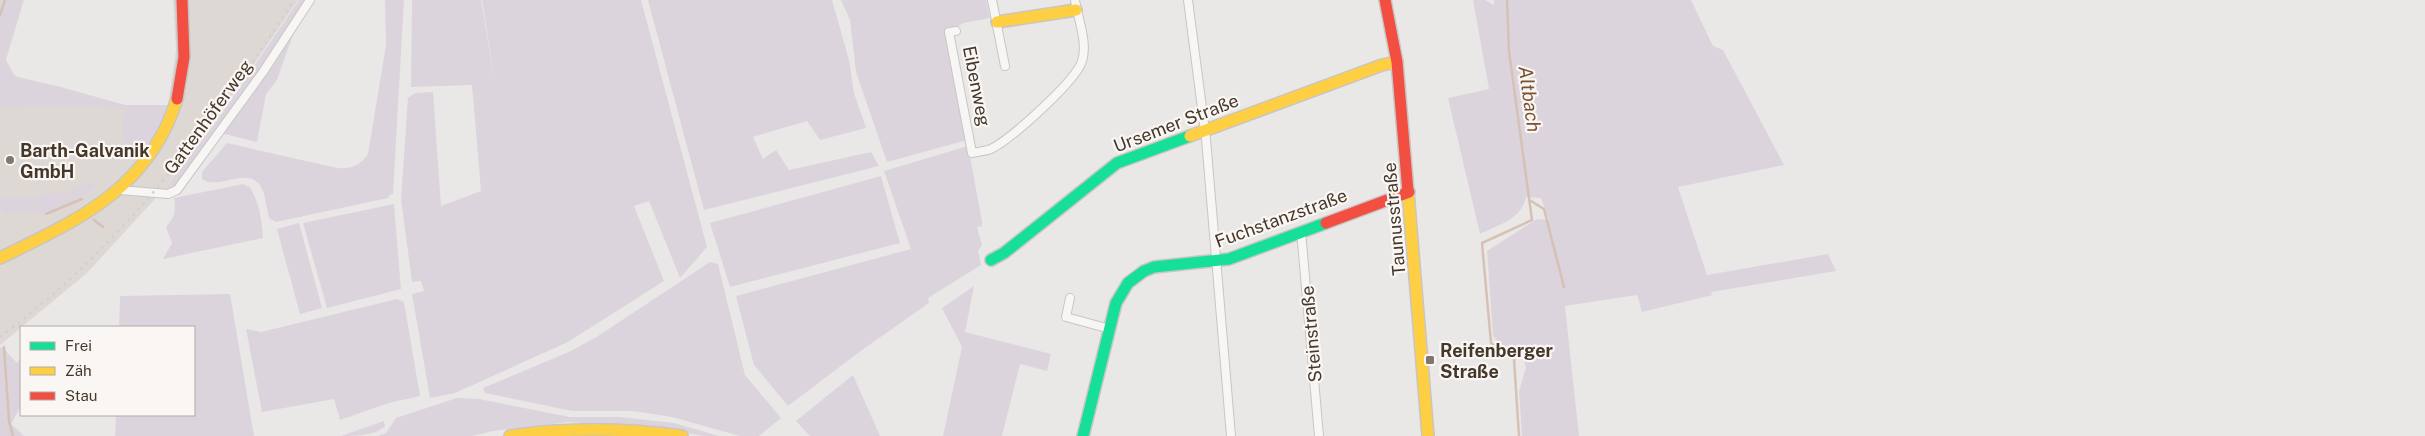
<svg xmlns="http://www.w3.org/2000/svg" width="2425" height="436" font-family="'Public Sans',sans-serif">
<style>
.built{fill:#ddd8d4}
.green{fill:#dcd4dd}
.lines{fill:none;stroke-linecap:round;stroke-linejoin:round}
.stream{stroke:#d6c1b4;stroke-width:2.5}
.street-casing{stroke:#c8c6c4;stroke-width:10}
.fast-casing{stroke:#c8c6c4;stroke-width:14}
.slow-casing{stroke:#c8c6c4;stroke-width:14}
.jam-casing{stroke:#c8c6c4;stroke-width:14}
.street{stroke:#f7f6f5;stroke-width:8}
.fast{stroke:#16e098;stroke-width:11}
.slow{stroke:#ffcf43;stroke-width:11}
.jam{stroke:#f24e42;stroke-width:11}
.rail{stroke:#d2d0ce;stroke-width:2.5;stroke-dasharray:2.5 5;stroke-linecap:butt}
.poi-dot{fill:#7f766c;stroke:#f9f6f4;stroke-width:2}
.labels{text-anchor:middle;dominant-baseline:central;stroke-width:4.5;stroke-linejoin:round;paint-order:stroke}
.street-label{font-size:18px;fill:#45382a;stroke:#f9f6f4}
.poi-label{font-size:18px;font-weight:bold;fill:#45382a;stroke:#f9f6f4;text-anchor:start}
.water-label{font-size:19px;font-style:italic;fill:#7b5232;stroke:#f9f6f4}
</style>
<rect width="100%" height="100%" fill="#eae8e6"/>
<!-- built -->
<path class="built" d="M 0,0 L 24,0 L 6,60 L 15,76 L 125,105 L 168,105 L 176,50 L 173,0 L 298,0 L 215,121 L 165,188 L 87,273 L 0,345 Z"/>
<!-- green -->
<g class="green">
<path d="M 3,0 L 23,0 L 5,60 L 15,77 L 57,86 L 125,105 L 168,105 L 161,125 L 143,150 L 136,147 L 128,147 L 121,139 L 123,113 L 125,113 L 125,109 L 105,108 L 104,106 L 0,107 L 0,9 Z"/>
<path d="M 299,0 L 314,0 L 296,26 L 277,80 L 266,94 L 257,142 L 216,132 C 206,148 183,190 163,191 L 216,122 Z"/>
<path d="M 385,0 L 404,0 L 393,194 L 389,195 L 388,198 L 276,222 L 269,218 C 267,210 266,200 263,191 C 251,162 219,192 202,179 L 202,172 L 227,143 L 337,168 C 352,169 359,166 368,154 L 386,45 Z"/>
<path d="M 412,0 L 481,0 L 495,83 L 482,0 L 641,0 L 707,247 L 680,278 L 649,201 L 634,206 L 664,281 L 568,342 L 455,393 L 430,398 L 412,294 L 424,291 L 421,281 L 412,282 L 401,199 L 408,98 L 415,93 L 433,92 L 441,206 L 481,191 L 472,85 L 411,87 Z"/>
<path d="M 648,0 L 832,0 L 849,60 L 854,93 L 866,128 L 820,140 L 807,121 L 753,137 L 763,159 L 776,150 L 789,170 L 871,152 L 879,166 L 704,210 Z"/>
<path d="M 841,0 L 986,0 L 990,18 L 963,23 L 945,36 L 967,140 L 887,162 L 856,72 L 850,20 Z"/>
<path d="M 1473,0 L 1485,0 L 1494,5 L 1494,0 L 1691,0 L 1713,46 L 1723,50 L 1784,165 L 1678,187 L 1707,275 L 1828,254 L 1836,271 L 1711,292 L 1712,295 L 1642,312 L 1637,295 L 1565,306 L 1579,436 L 1522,436 L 1519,392 L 1526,367 L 1522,355 L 1498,343 L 1493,335 L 1487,251 L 1537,219 L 1549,220 L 1541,198 L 1526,197 C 1522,219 1498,225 1480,234 L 1448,98 L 1489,89 Z"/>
<path d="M 968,146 L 982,221 L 982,226 L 977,227 L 982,245 L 978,251 L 981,265 L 928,298 L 929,303 L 862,350 L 788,406 L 754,365 L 736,296 L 911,249 L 884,171 Z"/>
<path d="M 881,176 L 900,243 L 730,287 L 710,223 Z"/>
<path d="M 91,181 L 96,187 C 81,198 60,214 40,214 C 24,214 24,206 6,215 L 0,208 L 0,198 L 38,198 L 46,193 L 71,193 L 72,191 Z"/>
<path d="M 243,184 L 250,187 C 259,203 262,219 263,238 L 163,259 L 172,243 L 166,227 C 175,217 176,211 174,198 Z"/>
<path d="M 394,204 L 401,289 L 327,308 L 303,223 Z"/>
<path d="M 299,223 L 322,308 L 300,314 L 277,229 Z"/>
<path d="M 710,262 L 718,264 L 745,375 L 781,418 L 759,436 L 740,436 L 672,417 L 633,411 L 572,411 L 485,393 L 483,388 L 571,351 L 598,336 Z"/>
<path d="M 974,286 L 965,332 L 1051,354 L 1047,371 L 1020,364 L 1002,436 L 943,436 L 962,347 L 942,308 Z"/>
<path d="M 230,294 L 254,436 L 115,436 L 116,415 L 194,415 L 194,327 L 119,327 L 120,296 Z"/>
<path d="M 397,299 L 404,302 L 420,396 L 389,403 L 340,420 L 334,399 L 262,412 L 246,329 L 261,332 Z"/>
<path d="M 2,347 L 17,363 L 21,358 L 21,406 L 11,424 L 24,436 L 0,436 L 0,348 Z"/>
<path d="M 853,375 L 880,436 L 810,436 L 796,421 Z"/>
<path d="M 457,398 L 479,399 L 570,417 L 620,417 L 674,423 L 719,436 L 703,436 L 664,429 L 569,422 L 493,431 L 472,436 L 378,436 L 386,433 L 396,418 Z"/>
<path d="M 384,421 L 385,426 C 376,436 354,436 341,436 Z"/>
</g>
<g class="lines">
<!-- stream -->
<g class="stream">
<path d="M 1507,0 L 1509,51 L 1532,220 L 1482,243 L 1491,343 L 1514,359 L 1519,436"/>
<path d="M 0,15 L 5,0"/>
<path d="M 1531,201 L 1544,209 L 1564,287"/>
<path d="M 46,214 L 82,199"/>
<path d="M 94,220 L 103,227"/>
<path d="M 4,347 L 9,421 L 13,436"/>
</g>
<defs>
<g id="street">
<path d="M 992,0 L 1005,66"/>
<path d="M 1188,0 L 1206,139 L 1231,436"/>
<path d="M 956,31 L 949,32 L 972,153 C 978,152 985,151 991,149 C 1011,139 1076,81 1082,61 C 1088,43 1078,19 1075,0"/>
<path d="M 120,190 L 168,194 L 177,190 L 263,72 L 310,0"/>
<path d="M 1301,231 L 1319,436"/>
<path d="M 1070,298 L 1066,317 L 1110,329"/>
</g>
<g id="fast">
<path d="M 991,260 L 1004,253 L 1117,163 L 1190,136"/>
<path d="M 1083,436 L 1116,303 L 1128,283 L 1144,271 L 1154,267 L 1229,259 L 1326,223"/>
</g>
<g id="slow">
<path d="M 997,22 L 1076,10"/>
<path d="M 1190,136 L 1382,65 L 1397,62"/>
<path d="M 1408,192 L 1428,436"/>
<path d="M 0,258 C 78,220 149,189 177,99"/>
<path d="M 510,436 C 568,427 624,428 682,436"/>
</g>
<g id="jam">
<path d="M 1385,0 L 1397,62 L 1408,192"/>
<path d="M 177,99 L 184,57 L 182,0"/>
<path d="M 1326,223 L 1409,192"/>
</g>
</defs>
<!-- street casing -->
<use href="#street" class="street-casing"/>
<!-- fast casing -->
<use href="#fast" class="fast-casing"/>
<!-- slow casing -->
<use href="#slow" class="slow-casing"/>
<!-- jam casing -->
<use href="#jam" class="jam-casing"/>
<!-- street -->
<use href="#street" class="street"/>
<!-- fast -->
<use href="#fast" class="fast"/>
<!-- slow -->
<use href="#slow" class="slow"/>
<!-- jam -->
<use href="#jam" class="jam"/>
<!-- rail -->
<path class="rail" d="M 0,337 C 122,247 212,126 294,0"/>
</g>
<!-- markers -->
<g class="poi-dot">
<circle cx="10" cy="160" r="5"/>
<rect x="1425" y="355" width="10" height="10" rx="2.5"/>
</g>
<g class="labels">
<!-- street labels -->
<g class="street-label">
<text transform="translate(977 86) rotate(79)">Eibenweg</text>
<text transform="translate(208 117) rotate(-54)">Gattenhöferweg</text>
<text transform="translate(1176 123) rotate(-21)">Ursemer Straße</text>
<text transform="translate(1281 218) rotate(-20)">Fuchstanzstraße</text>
<text transform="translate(1394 219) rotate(-95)">Taunusstraße</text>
<text transform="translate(1311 334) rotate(-95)">Steinstraße</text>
</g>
<!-- poi labels -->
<g class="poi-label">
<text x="20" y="150">Barth-Galvanik<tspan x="20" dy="21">GmbH</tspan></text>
<text x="1440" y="350">Reifenberger<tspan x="1440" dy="21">Straße</tspan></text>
</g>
<!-- water labels -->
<g class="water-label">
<text transform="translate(1530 99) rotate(82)">Altbach</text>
</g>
</g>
<!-- legend -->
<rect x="20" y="326" width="175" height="90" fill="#f9f6f4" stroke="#b1aaa3"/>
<rect x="30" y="342" width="25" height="8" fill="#16e098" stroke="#b1aaa3"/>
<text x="65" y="351" font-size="15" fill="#45382a">Frei</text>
<rect x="30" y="367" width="25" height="8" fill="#ffcf43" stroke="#b1aaa3"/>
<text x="65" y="376" font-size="15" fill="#45382a">Zäh</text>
<rect x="30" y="392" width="25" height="8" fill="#f24e42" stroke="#b1aaa3"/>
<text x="65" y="401" font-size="15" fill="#45382a">Stau</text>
</svg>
